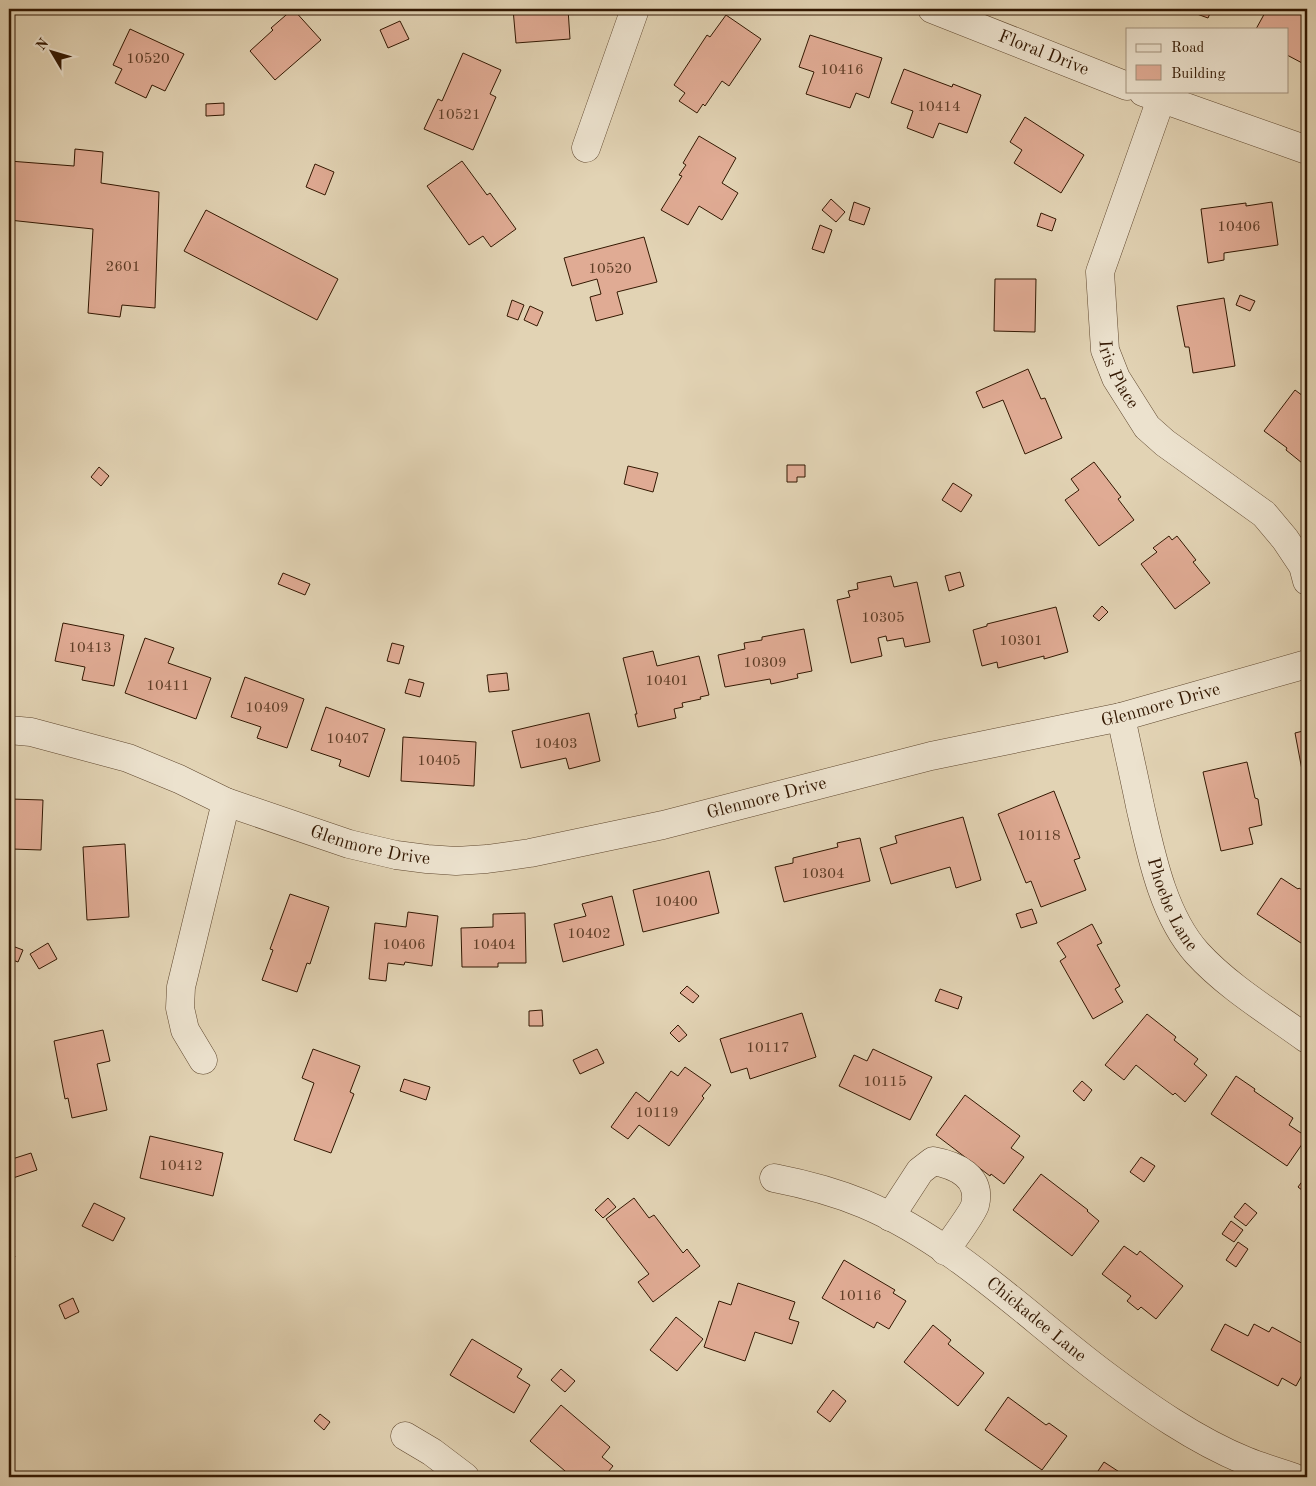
<svg xmlns="http://www.w3.org/2000/svg" width="1316" height="1486" font-family="'Old Standard TT',serif">
<style>
.building{fill:#e0ab94;stroke:#331802}
.lines{fill:none;stroke-linecap:round;stroke-linejoin:round}
.street-casing{stroke:#5f472e;stroke-width:29}
.street{stroke:#ece2ce;stroke-width:28}
.labels{text-anchor:middle;dominant-baseline:central;stroke-width:5;stroke-linejoin:round;paint-order:stroke}
.number-label{font-size:15px;fill:#5e3d26}
.street-label{font-size:18px;fill:#331802;stroke:#ece2ce}
</style>
<rect width="100%" height="100%" fill="#e2d3b4"/>
<filter id="stains"><feTurbulence type="fractalNoise" baseFrequency=".004" numOctaves="4"/><feColorMatrix values="0 0 0 0 .2 0 0 0 0 .09 0 0 0 0 .02 0 0 0 .5 -.17"/></filter>
<radialGradient id="worn" r=".72"><stop offset=".6" stop-color="#630" stop-opacity="0"/><stop offset="1" stop-color="#630" stop-opacity=".3"/></radialGradient>
<!-- building -->
<g class="building">
<path d="M 293,9 L 321,40 L 275,80 L 250,51 L 273,30 L 271,28 Z"/>
<path d="M 513,9 L 568,9 L 570,39 L 516,43 Z"/>
<path d="M 1183,9 L 1212,9 L 1208,18 Z"/>
<path d="M 1267,9 L 1299,9 L 1298,11 L 1307,17 L 1307,59 L 1304,64 L 1287,55 L 1287,29 L 1256,29 Z"/>
<path d="M 726,15 L 761,39 L 729,86 L 722,81 L 705,106 L 703,104 L 697,113 L 679,101 L 685,93 L 674,85 L 707,35 L 710,37 Z"/>
<path d="M 400,21 L 409,39 L 388,48 L 380,30 Z"/>
<path d="M 130,29 L 184,54 L 165,91 L 152,85 L 146,98 L 115,83 L 122,69 L 113,65 Z"/>
<path d="M 810,35 L 882,58 L 869,98 L 856,93 L 850,108 L 806,94 L 814,72 L 799,67 Z"/>
<path d="M 463,53 L 501,70 L 490,94 L 496,97 L 473,150 L 424,129 L 438,99 L 442,101 Z"/>
<path d="M 904,69 L 952,87 L 953,84 L 981,95 L 967,133 L 939,123 L 933,138 L 907,128 L 913,111 L 891,103 Z"/>
<path d="M 224,103 L 224,115 L 206,116 L 206,104 Z"/>
<path d="M 1025,117 L 1084,155 L 1061,193 L 1014,163 L 1022,150 L 1010,142 Z"/>
<path d="M 699,136 L 736,158 L 722,183 L 738,193 L 722,220 L 699,206 L 688,225 L 661,210 L 682,176 L 679,175 L 686,165 L 683,163 Z"/>
<path d="M 75,149 L 103,152 L 101,183 L 159,192 L 155,308 L 122,305 L 120,317 L 88,313 L 93,229 L 9,220 L 9,161 L 74,166 Z"/>
<path d="M 462,161 L 487,195 L 490,193 L 516,229 L 491,247 L 483,236 L 469,245 L 427,186 Z"/>
<path d="M 315,164 L 334,172 L 325,195 L 306,187 Z"/>
<path d="M 831,199 L 845,212 L 836,222 L 822,210 Z"/>
<path d="M 854,202 L 870,208 L 864,225 L 849,220 Z"/>
<path d="M 1272,202 L 1278,245 L 1224,253 L 1224,260 L 1208,263 L 1201,209 L 1246,203 L 1246,206 Z"/>
<path d="M 206,210 L 338,279 L 317,320 L 184,251 Z"/>
<path d="M 1041,213 L 1056,219 L 1052,231 L 1037,226 Z"/>
<path d="M 820,225 L 832,230 L 824,253 L 812,249 Z"/>
<path d="M 644,237 L 657,282 L 617,292 L 623,314 L 596,321 L 590,297 L 601,294 L 597,279 L 572,286 L 564,258 Z"/>
<path d="M 995,279 L 1036,279 L 1035,332 L 994,331 Z"/>
<path d="M 1240,295 L 1255,301 L 1250,311 L 1236,305 Z"/>
<path d="M 1224,298 L 1235,366 L 1193,373 L 1189,347 L 1185,347 L 1177,306 Z"/>
<path d="M 512,300 L 524,305 L 518,320 L 507,316 Z"/>
<path d="M 530,306 L 543,312 L 537,326 L 524,320 Z"/>
<path d="M 1028,369 L 1041,399 L 1045,398 L 1062,438 L 1025,454 L 1003,400 L 983,408 L 976,392 Z"/>
<path d="M 1295,390 L 1307,399 L 1307,467 L 1286,450 L 1287,448 L 1264,431 Z"/>
<path d="M 1094,462 L 1121,497 L 1118,499 L 1134,520 L 1099,546 L 1065,500 L 1079,490 L 1071,479 Z"/>
<path d="M 787,465 L 805,465 L 805,477 L 797,477 L 797,482 L 787,482 Z"/>
<path d="M 628,466 L 658,473 L 653,492 L 624,484 Z"/>
<path d="M 99,467 L 109,476 L 101,486 L 91,477 Z"/>
<path d="M 953,483 L 972,495 L 961,512 L 942,500 Z"/>
<path d="M 1169,536 L 1172,540 L 1177,536 L 1196,560 L 1193,562 L 1210,583 L 1175,609 L 1141,564 L 1157,552 L 1153,548 Z"/>
<path d="M 960,572 L 964,586 L 949,591 L 945,576 Z"/>
<path d="M 283,573 L 310,584 L 305,595 L 278,584 Z"/>
<path d="M 891,576 L 894,587 L 917,582 L 930,642 L 905,647 L 903,638 L 887,641 L 886,636 L 878,638 L 882,656 L 851,663 L 837,600 L 850,597 L 848,591 L 858,589 L 857,583 Z"/>
<path d="M 1102,606 L 1108,612 L 1099,621 L 1093,616 Z"/>
<path d="M 1056,607 L 1068,652 L 1044,659 L 1044,656 L 998,668 L 997,662 L 982,666 L 973,630 L 987,626 L 987,624 Z"/>
<path d="M 63,623 L 124,635 L 114,686 L 82,680 L 85,667 L 55,661 Z"/>
<path d="M 804,629 L 812,671 L 797,674 L 798,678 L 771,684 L 770,679 L 725,687 L 718,655 L 745,649 L 744,643 L 762,640 L 762,637 Z"/>
<path d="M 145,638 L 174,648 L 168,663 L 211,678 L 196,719 L 125,693 Z"/>
<path d="M 392,643 L 404,646 L 399,664 L 387,661 Z"/>
<path d="M 653,651 L 657,666 L 699,656 L 709,695 L 700,697 L 701,699 L 682,703 L 683,707 L 674,709 L 676,718 L 638,727 L 635,714 L 637,714 L 623,658 Z"/>
<path d="M 507,673 L 509,690 L 489,692 L 487,675 Z"/>
<path d="M 245,677 L 304,699 L 287,748 L 257,738 L 261,727 L 231,717 Z"/>
<path d="M 409,679 L 424,683 L 420,697 L 405,693 Z"/>
<path d="M 326,707 L 385,729 L 369,777 L 339,766 L 341,760 L 311,750 Z"/>
<path d="M 589,713 L 600,761 L 569,769 L 566,758 L 521,768 L 512,731 Z"/>
<path d="M 1307,730 L 1307,769 L 1302,770 L 1295,733 Z"/>
<path d="M 403,737 L 476,742 L 474,786 L 401,781 Z"/>
<path d="M 1247,762 L 1255,798 L 1258,799 L 1262,825 L 1249,828 L 1253,844 L 1221,851 L 1203,772 Z"/>
<path d="M 1054,791 L 1080,858 L 1074,860 L 1086,890 L 1041,907 L 1031,881 L 1026,883 L 998,814 Z"/>
<path d="M 11,799 L 43,800 L 41,850 L 12,849 L 12,854 L 9,854 L 9,812 L 10,812 Z"/>
<path d="M 963,817 L 981,880 L 956,888 L 950,867 L 891,884 L 880,848 L 897,843 L 895,836 Z"/>
<path d="M 860,838 L 870,881 L 784,902 L 775,867 L 793,863 L 793,858 L 838,847 L 837,843 Z"/>
<path d="M 125,844 L 129,917 L 87,920 L 83,847 Z"/>
<path d="M 709,871 L 719,913 L 643,932 L 633,890 Z"/>
<path d="M 1281,878 L 1298,889 L 1299,888 L 1307,893 L 1307,947 L 1257,914 Z"/>
<path d="M 290,894 L 329,907 L 310,964 L 307,963 L 297,992 L 262,980 L 273,950 L 270,949 Z"/>
<path d="M 612,896 L 624,945 L 563,962 L 554,924 L 586,916 L 582,904 Z"/>
<path d="M 1032,909 L 1037,923 L 1021,928 L 1016,914 Z"/>
<path d="M 408,912 L 438,916 L 432,966 L 405,962 L 404,965 L 388,963 L 386,981 L 369,979 L 375,923 L 406,927 Z"/>
<path d="M 525,913 L 526,963 L 498,963 L 498,967 L 462,967 L 461,928 L 493,927 L 493,914 Z"/>
<path d="M 1092,924 L 1102,943 L 1097,945 L 1120,986 L 1115,989 L 1123,1002 L 1093,1019 L 1060,961 L 1066,957 L 1057,943 Z"/>
<path d="M 48,943 L 57,959 L 39,969 L 30,954 Z"/>
<path d="M 15,947 L 23,950 L 18,962 L 10,959 Z"/>
<path d="M 687,986 L 699,996 L 693,1003 L 680,993 Z"/>
<path d="M 940,989 L 962,997 L 958,1009 L 935,1001 Z"/>
<path d="M 542,1010 L 543,1026 L 529,1026 L 529,1011 Z"/>
<path d="M 802,1013 L 816,1057 L 750,1079 L 747,1068 L 731,1073 L 720,1039 Z"/>
<path d="M 1147,1014 L 1176,1037 L 1174,1040 L 1198,1059 L 1194,1064 L 1207,1075 L 1185,1102 L 1175,1093 L 1173,1095 L 1136,1065 L 1124,1080 L 1105,1065 Z"/>
<path d="M 678,1025 L 687,1035 L 679,1042 L 670,1033 Z"/>
<path d="M 103,1030 L 110,1061 L 97,1064 L 107,1110 L 72,1118 L 68,1098 L 65,1099 L 54,1041 Z"/>
<path d="M 313,1049 L 360,1066 L 350,1092 L 354,1094 L 331,1153 L 294,1140 L 314,1083 L 302,1078 Z"/>
<path d="M 597,1049 L 604,1063 L 580,1074 L 573,1060 Z"/>
<path d="M 873,1049 L 932,1077 L 910,1120 L 839,1086 L 854,1055 L 867,1061 Z"/>
<path d="M 685,1067 L 711,1085 L 702,1096 L 704,1098 L 669,1146 L 639,1125 L 628,1139 L 611,1127 L 636,1092 L 649,1102 L 671,1071 L 678,1076 Z"/>
<path d="M 1236,1076 L 1255,1089 L 1254,1091 L 1293,1118 L 1289,1125 L 1307,1137 L 1287,1166 L 1211,1114 Z"/>
<path d="M 404,1079 L 430,1087 L 426,1100 L 400,1091 Z"/>
<path d="M 1082,1081 L 1092,1090 L 1084,1101 L 1073,1091 Z"/>
<path d="M 965,1095 L 1020,1136 L 1011,1148 L 1024,1157 L 1004,1184 L 991,1174 L 990,1176 L 936,1135 Z"/>
<path d="M 150,1136 L 223,1153 L 213,1196 L 140,1178 Z"/>
<path d="M 31,1153 L 37,1170 L 10,1179 L 9,1160 Z"/>
<path d="M 1141,1157 L 1155,1166 L 1144,1182 L 1130,1172 Z"/>
<path d="M 1041,1174 L 1088,1210 L 1087,1211 L 1099,1221 L 1072,1256 L 1013,1210 Z"/>
<path d="M 1307,1175 L 1307,1194 L 1298,1187 Z"/>
<path d="M 608,1198 L 616,1207 L 603,1218 L 595,1210 Z"/>
<path d="M 634,1198 L 649,1218 L 654,1215 L 683,1253 L 687,1249 L 700,1266 L 653,1302 L 638,1282 L 649,1274 L 606,1219 Z"/>
<path d="M 94,1203 L 125,1218 L 113,1241 L 82,1226 Z"/>
<path d="M 1245,1203 L 1257,1213 L 1246,1226 L 1234,1217 Z"/>
<path d="M 1231,1221 L 1243,1230 L 1234,1242 L 1222,1234 Z"/>
<path d="M 1238,1242 L 1248,1249 L 1236,1267 L 1226,1260 Z"/>
<path d="M 10,1246 L 15,1257 L 9,1260 L 9,1247 Z"/>
<path d="M 1124,1246 L 1137,1255 L 1140,1251 L 1183,1286 L 1156,1319 L 1141,1307 L 1138,1310 L 1127,1301 L 1131,1296 L 1102,1274 Z"/>
<path d="M 844,1260 L 895,1290 L 893,1293 L 906,1301 L 889,1329 L 877,1322 L 874,1328 L 822,1298 Z"/>
<path d="M 738,1283 L 795,1302 L 789,1319 L 799,1322 L 792,1344 L 755,1332 L 745,1361 L 704,1347 L 719,1301 L 731,1305 Z"/>
<path d="M 73,1298 L 79,1312 L 65,1319 L 59,1305 Z"/>
<path d="M 676,1317 L 703,1339 L 677,1371 L 650,1350 Z"/>
<path d="M 1225,1324 L 1248,1336 L 1254,1324 L 1269,1332 L 1272,1327 L 1307,1346 L 1307,1366 L 1296,1386 L 1282,1378 L 1278,1386 L 1211,1350 Z"/>
<path d="M 933,1325 L 951,1340 L 948,1344 L 984,1373 L 958,1406 L 904,1362 Z"/>
<path d="M 472,1339 L 522,1369 L 517,1377 L 530,1385 L 514,1413 L 450,1375 Z"/>
<path d="M 561,1369 L 575,1381 L 565,1392 L 551,1380 Z"/>
<path d="M 833,1390 L 846,1401 L 830,1422 L 817,1412 Z"/>
<path d="M 1008,1397 L 1046,1425 L 1049,1423 L 1067,1436 L 1042,1470 L 985,1430 Z"/>
<path d="M 561,1405 L 610,1447 L 602,1457 L 613,1466 L 604,1477 L 572,1477 L 530,1441 Z"/>
<path d="M 320,1414 L 330,1422 L 324,1430 L 314,1421 Z"/>
<path d="M 1104,1462 L 1127,1477 L 1094,1477 Z"/>
</g>
<g class="lines">
<defs>
<g id="street">
<path id="s1" d="M 932,9 L 1127,86"/>
<path d="M 1143,92 L 1307,150"/>
<path id="s2" d="M 1161,99 L 1100,272 L 1105,350 L 1116,378 L 1147,427 L 1165,443 L 1264,514 L 1285,539 L 1303,566 L 1307,581"/>
<path d="M 586,148 L 635,9"/>
<path id="s3" d="M 1121,717 C 1127,746 1134,776 1140,806 C 1151,854 1163,915 1197,953 C 1228,987 1270,1012 1307,1039"/>
<path id="s4" d="M 9,730 L 31,732 L 128,758 L 179,779 L 226,802 L 349,844 L 396,855 L 427,859 L 456,861 L 487,859 L 530,853 L 663,825 L 931,756 L 1121,717 L 1307,664"/>
<path d="M 203,1060 L 185,1030 L 180,1008 L 181,987 L 226,802"/>
<path id="s5" d="M 774,1178 C 805,1184 835,1192 864,1204 C 954,1242 1028,1317 1104,1374 C 1148,1407 1195,1440 1246,1461 C 1261,1467 1277,1472 1293,1477"/>
<path d="M 890,1217 L 920,1171 L 933,1161 C 956,1165 982,1177 975,1205 C 973,1213 951,1242 945,1251"/>
<path d="M 405,1436 L 432,1452 L 465,1477"/>
</g>
</defs>
<!-- street casing -->
<use href="#street" class="street-casing"/>
<!-- street -->
<use href="#street" class="street"/>
</g>
<g class="labels">
<!-- number labels -->
<g class="number-label">
<text x="148" y="59">10520</text>
<text x="842" y="70">10416</text>
<text x="939" y="107">10414</text>
<text x="459" y="115">10521</text>
<text x="1239" y="227">10406</text>
<text x="123" y="267">2601</text>
<text x="610" y="269">10520</text>
<text x="883" y="618">10305</text>
<text x="1021" y="641">10301</text>
<text x="90" y="648">10413</text>
<text x="765" y="663">10309</text>
<text x="667" y="681">10401</text>
<text x="168" y="686">10411</text>
<text x="267" y="708">10409</text>
<text x="348" y="739">10407</text>
<text x="556" y="744">10403</text>
<text x="439" y="761">10405</text>
<text x="1039" y="836">10118</text>
<text x="823" y="874">10304</text>
<text x="676" y="902">10400</text>
<text x="589" y="934">10402</text>
<text x="404" y="945">10406</text>
<text x="494" y="945">10404</text>
<text x="768" y="1048">10117</text>
<text x="885" y="1082">10115</text>
<text x="657" y="1113">10119</text>
<text x="181" y="1166">10412</text>
<text x="860" y="1296">10116</text>
</g>
<!-- street labels -->
<g class="street-label">
<text stroke="none"><textPath href="#s1" startOffset="120">Floral Drive</textPath></text>
<text stroke="none"><textPath href="#s2" startOffset="289">Iris Place</textPath></text>
<text stroke="none"><textPath href="#s4" startOffset="1191">Glenmore Drive</textPath></text>
<text stroke="none"><textPath href="#s4" startOffset="786">Glenmore Drive</textPath></text>
<text stroke="none"><textPath href="#s4" startOffset="381">Glenmore Drive</textPath></text>
<text stroke="none"><textPath href="#s3" startOffset="195">Phoebe Lane</textPath></text>
<text stroke="none"><textPath href="#s5" startOffset="302">Chickadee Lane</textPath></text>
</g>
</g>
<!-- margin -->
<rect width="1316" height="1486" fill="none" stroke="#e2d3b4" stroke-width="30"/>
<rect x="10" y="10" width="1296" height="1466" fill="none" stroke="#331802" stroke-width="2.5"/>
<rect x="15" y="15" width="1286" height="1456" fill="none" stroke="#331802"/>
<!-- legend -->
<rect x="1126" y="28" width="162" height="65" fill="#ece2ce" stroke="#a2917c"/>
<rect x="1136" y="44" width="25" height="8" fill="#ece2ce" stroke="#a2917c"/>
<text x="1171" y="52" font-size="15" fill="#331802">Road</text>
<rect x="1136" y="65" width="25" height="15" fill="#e0ab94" stroke="#a2917c"/>
<text x="1171" y="78" font-size="15" fill="#331802">Building</text>
<!-- north arrow -->
<g transform="translate(52 52) rotate(308)" stroke="#ece2ce" stroke-width="4" paint-order="stroke">
<path d="M0-4L9 19L0 12L-9 19Z" fill="#331802"/>
<text y="-8" font-size="14" font-weight="bold" text-anchor="middle" fill="#331802">N</text>
</g>
<rect width="100%" height="100%" filter="url(#stains)"/>
<rect width="100%" height="100%" fill="url(#worn)"/>
</svg>
